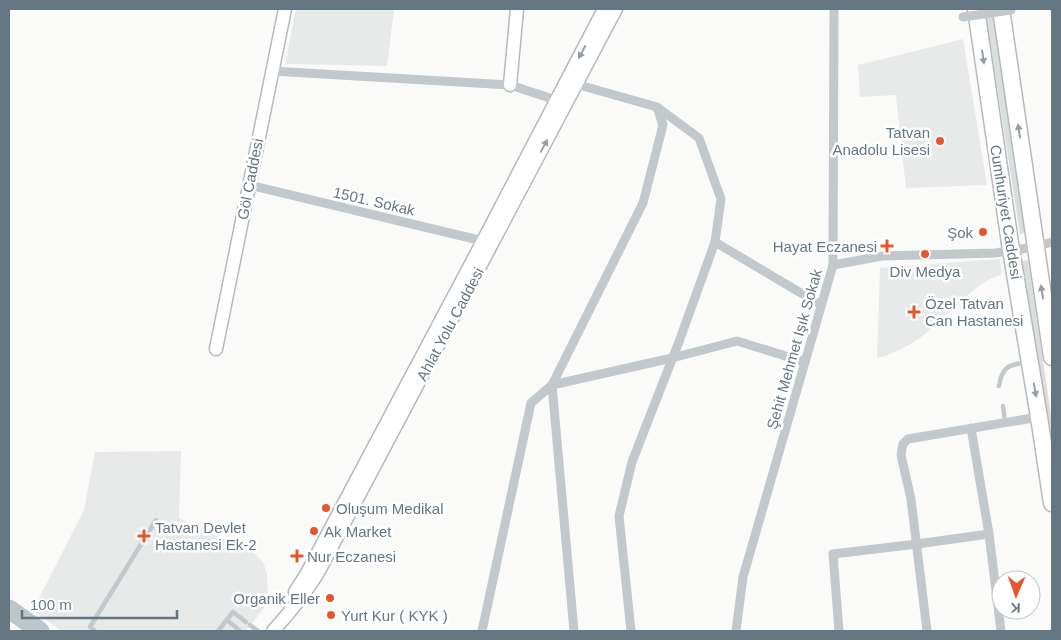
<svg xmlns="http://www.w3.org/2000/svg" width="1061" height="640" font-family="Helvetica,sans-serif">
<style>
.built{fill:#e8e9e9}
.green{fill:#dadfd7}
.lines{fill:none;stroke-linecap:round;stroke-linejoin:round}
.river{stroke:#bbc7cb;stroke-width:19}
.secondary-casing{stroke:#b3babf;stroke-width:15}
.highway-casing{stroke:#b4b9bd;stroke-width:19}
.lane{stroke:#c3c8cc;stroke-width:4.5}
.street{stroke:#c3c8cc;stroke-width:9}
.secondary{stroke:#fff;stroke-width:12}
.highway{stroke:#fff;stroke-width:16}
.street-bridge{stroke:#c3c8cc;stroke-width:9}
.oneway{fill:#939fa8}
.poi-dot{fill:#e4572e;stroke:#fff;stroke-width:2}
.labels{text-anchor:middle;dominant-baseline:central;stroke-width:5;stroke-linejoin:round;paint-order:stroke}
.poi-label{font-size:15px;fill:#657683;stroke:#fff;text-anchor:start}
.street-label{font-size:15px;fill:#657683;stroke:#fff}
</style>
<rect width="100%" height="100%" fill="#fafaf8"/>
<!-- built -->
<g class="built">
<path d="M 296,9 L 394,9 L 387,66 L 285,64 Z"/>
<path d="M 963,39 L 987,185 L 906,188 L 896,95 L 860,97 L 858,65 Z"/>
<path d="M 1000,259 L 1002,274 L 988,280 L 977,287 L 923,336 L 909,345 L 886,356 L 877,358 L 880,268 Z"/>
<path d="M 181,451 L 179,518 L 254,553 L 263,562 L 267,574 L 268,603 L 246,631 L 61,631 L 33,610 L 84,510 L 95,452 Z"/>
</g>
<!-- green -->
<g class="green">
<path d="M 985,9 L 992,9 L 1025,233 L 1020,234 Z"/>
<path d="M 1028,260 L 1052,422 L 1052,460 L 1022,261 Z"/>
</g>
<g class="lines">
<!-- river -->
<path class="river" d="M 9,609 L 40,631"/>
<defs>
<g id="secondary">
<path d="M 510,85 L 517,9"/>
<path d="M 216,349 L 285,9"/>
<path d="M 295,592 L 307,573 L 483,241 L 604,9"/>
<path d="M 273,631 C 291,611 307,592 320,569 L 616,9"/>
</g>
<g id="highway">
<path d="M 976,9 L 1011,250 L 1039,417 L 1052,503"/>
<path d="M 1001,9 L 1052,357"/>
</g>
</defs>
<!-- secondary casing -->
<use href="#secondary" class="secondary-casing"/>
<!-- highway casing -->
<use href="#highway" class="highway-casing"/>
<!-- lane -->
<g class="lane">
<path d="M 999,386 C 1002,367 1008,365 1026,362"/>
<path d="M 1003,406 L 1005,422"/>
<path d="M 227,620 L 239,630"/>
<path d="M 250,625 L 258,631"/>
<path d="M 95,631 L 90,627 L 156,520"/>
<path d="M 218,631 L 233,612 L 246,622"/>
</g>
<!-- street -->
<g class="street">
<path d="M 272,71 L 510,85 L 562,102"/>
<path d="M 572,83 L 657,107 L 699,138 L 721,199 L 715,242 L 680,339 L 632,462 L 619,516 L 631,631"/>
<path d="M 249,185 L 487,242"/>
<path d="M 715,242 L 821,305"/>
<path d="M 833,265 L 882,256 L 995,253 L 1035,247 L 1052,242"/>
<path d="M 971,428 L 989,534 L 1001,631"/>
<path d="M 482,631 L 531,403 L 552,385 L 643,203 L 663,125 L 657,107"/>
<path d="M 574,631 L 552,385 L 672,358 L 737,341 L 805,362"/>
<path d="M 736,631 L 743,577 L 833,265 L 834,9"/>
<path d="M 839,631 L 833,554 L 917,544 L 989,534"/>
<path d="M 927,631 L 911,499 L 901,455 L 903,444 L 908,439 L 1039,417"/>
</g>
<!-- secondary -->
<use href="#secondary" class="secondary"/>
<!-- highway -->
<use href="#highway" class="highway"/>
<!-- street-bridge -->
<path class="street-bridge" d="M 963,17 L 1011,10"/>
</g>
<!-- one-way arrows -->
<defs><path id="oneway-solid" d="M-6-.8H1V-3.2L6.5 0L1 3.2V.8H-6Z" transform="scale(1.25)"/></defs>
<g class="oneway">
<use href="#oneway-solid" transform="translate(582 52) rotate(118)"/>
<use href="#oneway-solid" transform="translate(983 57) rotate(82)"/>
<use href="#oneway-solid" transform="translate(1019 131) rotate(-98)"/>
<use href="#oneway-solid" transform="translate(544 146) rotate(-62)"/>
<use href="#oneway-solid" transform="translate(1042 292) rotate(-99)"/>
<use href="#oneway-solid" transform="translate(1035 390) rotate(80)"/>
</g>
<!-- markers -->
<g class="poi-dot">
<circle cx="940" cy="141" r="5"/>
<circle cx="983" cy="232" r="5"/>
<path d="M884.5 238.5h5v5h5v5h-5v5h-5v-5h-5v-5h5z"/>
<circle cx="925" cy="254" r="5"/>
<path d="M911.5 304.5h5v5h5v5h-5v5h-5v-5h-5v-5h5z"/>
<circle cx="326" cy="508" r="5"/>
<circle cx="314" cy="531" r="5"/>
<path d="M141.5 528.5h5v5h5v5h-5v5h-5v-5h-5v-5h5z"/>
<path d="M294.5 548.5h5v5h5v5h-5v5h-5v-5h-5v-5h5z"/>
<circle cx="330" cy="598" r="5"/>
<circle cx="331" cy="615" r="5"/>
</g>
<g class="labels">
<!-- poi labels -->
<g class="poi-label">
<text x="930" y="132" text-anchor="end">Tatvan<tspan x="930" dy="17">Anadolu Lisesi</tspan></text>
<text x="973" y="232" text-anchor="end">Şok</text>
<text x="877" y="246" text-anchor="end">Hayat Eczanesi</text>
<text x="925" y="271" text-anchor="middle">Div Medya</text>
<text x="925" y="303">Özel Tatvan<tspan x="925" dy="17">Can Hastanesi</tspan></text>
<text x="336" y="508">Oluşum Medikal</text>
<text x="155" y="527">Tatvan Devlet<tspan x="155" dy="17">Hastanesi Ek-2</tspan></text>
<text x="324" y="531">Ak Market</text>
<text x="307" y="556">Nur Eczanesi</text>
<text x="320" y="598" text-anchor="end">Organik Eller</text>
<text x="341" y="615">Yurt Kur ( KYK )</text>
</g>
<!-- street labels -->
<g class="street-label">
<text transform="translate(250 179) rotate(-79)">Göl Caddesi</text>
<text transform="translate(374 201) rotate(13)">1501. Sokak</text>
<text transform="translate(1006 212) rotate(81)">Cumhuriyet Caddesi</text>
<text transform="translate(450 324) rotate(-62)">Ahlat Yolu Caddesi</text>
<text transform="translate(794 349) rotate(-74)">Şehit Mehmet Işık Sokak</text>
</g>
</g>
<!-- border -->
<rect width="1061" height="640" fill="none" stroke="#657683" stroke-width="20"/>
<!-- north arrow -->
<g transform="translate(1016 595) rotate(182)"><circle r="24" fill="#ffffff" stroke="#c1c8cd"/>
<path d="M0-4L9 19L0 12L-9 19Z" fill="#e4572e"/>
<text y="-8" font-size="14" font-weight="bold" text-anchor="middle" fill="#657683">K</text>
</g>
<!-- scale -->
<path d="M22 610v8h155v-8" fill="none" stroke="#657683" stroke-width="2.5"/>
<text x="30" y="610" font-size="15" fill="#657683" stroke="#ffffff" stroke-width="4" paint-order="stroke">100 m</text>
</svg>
